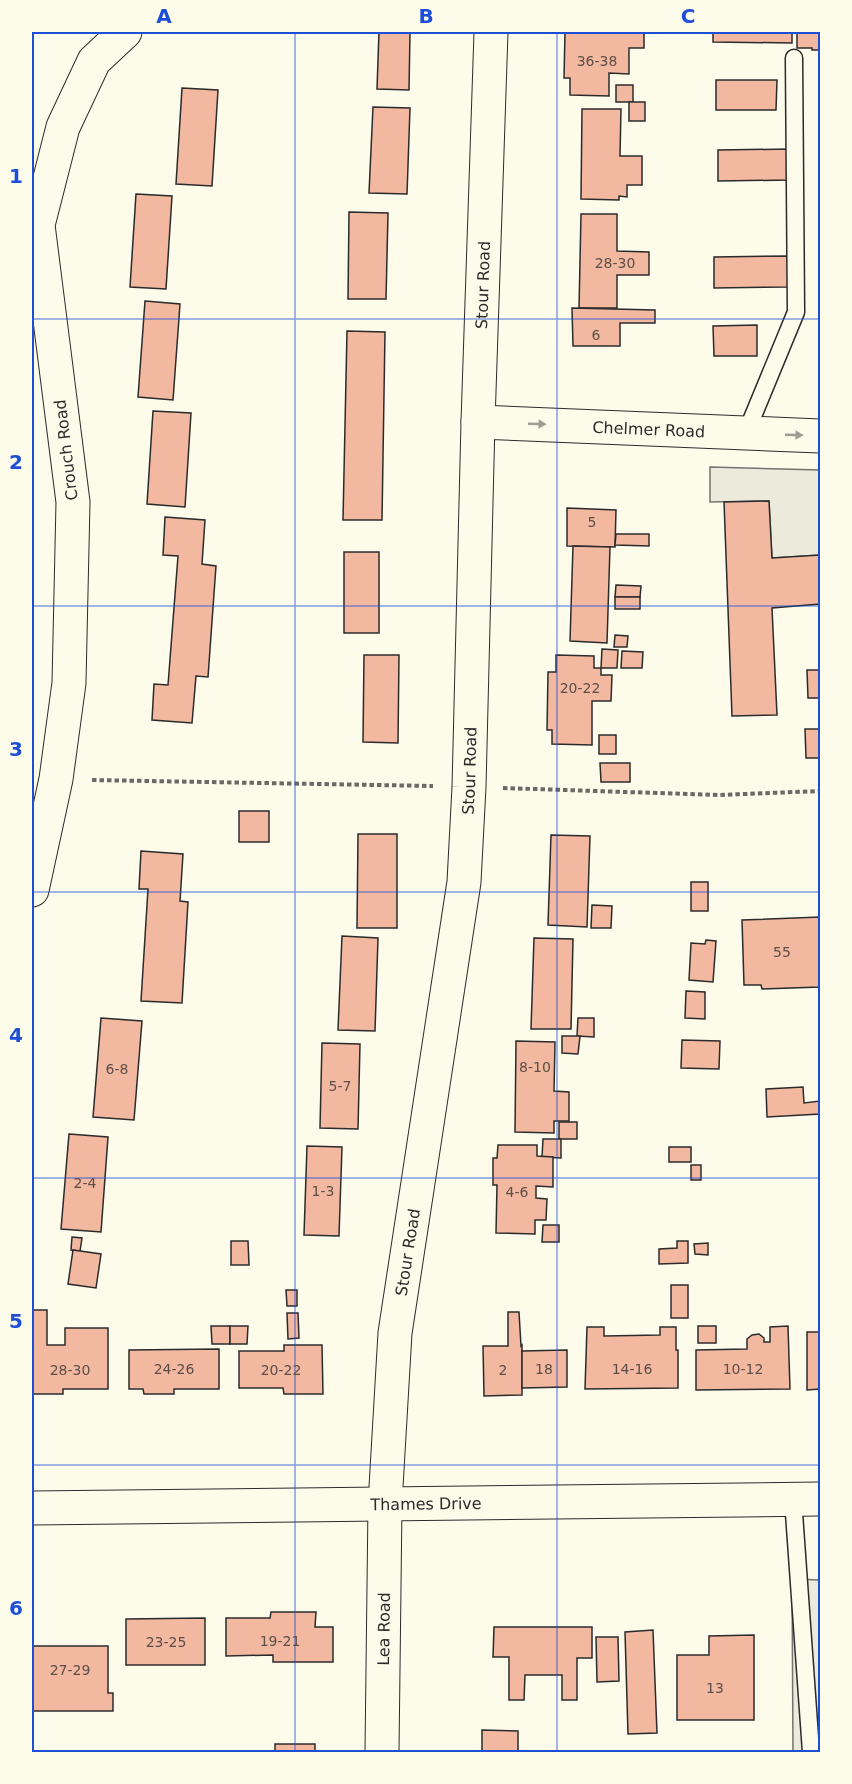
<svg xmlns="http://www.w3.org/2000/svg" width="852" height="1784" font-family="'DejaVu Sans',sans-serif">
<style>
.parking{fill:#eceadb;stroke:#74746e;stroke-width:1.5}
.building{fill:#f2b8a0;stroke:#2b2b2b;stroke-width:1.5}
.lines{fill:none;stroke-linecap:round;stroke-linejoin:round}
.service-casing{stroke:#2b2b2b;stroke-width:19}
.minor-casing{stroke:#2b2b2b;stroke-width:35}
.path{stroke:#6a6964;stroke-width:4;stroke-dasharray:4.5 3;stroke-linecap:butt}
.service{stroke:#fdfbea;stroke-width:16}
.minor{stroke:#fdfbea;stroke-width:33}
.oneway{fill:#9e9d94}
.grid{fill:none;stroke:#1d4ed8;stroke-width:1.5;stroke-opacity:0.55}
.labels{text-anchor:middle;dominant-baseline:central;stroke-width:4.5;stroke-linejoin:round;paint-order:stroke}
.number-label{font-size:14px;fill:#5d4e48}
.street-label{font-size:16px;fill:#2b2b2b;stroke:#fdfbea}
.neatline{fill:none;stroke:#1d4ed8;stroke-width:2}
.grid-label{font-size:20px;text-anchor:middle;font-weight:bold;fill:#1d4ed8}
</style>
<rect width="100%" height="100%" fill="#fdfbea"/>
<!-- parking -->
<g class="parking">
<path d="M 710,467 L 820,470 L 820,555 L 772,558 L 769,501 L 710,502 Z"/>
<path d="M 792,1579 L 820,1580 L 820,1752 L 793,1752 Z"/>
</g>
<!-- building -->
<g class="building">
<path d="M 379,32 L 410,32 L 409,90 L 377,89 Z"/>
<path d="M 565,32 L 644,32 L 644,48 L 629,48 L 629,74 L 609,73 L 609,96 L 570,95 L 570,78 L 564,78 Z"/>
<path d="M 713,32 L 792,32 L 792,43 L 713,42 Z"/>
<path d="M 797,32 L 820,32 L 820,50 L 812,50 L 812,48 L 797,48 Z"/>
<path d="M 716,80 L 777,80 L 776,110 L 716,110 Z"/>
<rect x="616" y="85" width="17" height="17"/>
<path d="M 182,88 L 218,90 L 212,186 L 176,184 Z"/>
<rect x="629" y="102" width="16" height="19"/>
<path d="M 373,107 L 410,108 L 407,194 L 369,193 Z"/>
<path d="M 582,109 L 621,109 L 620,156 L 642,156 L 642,185 L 627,185 L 627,197 L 619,196 L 619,200 L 581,199 Z"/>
<path d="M 790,149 L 791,180 L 718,181 L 718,150 Z"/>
<path d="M 136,194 L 172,196 L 166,289 L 130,287 Z"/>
<path d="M 349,212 L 388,213 L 386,299 L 348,299 Z"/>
<path d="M 581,214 L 617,214 L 617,251 L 649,252 L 649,275 L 617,275 L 617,308 L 579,308 Z"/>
<path d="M 789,256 L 789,287 L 714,288 L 714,257 Z"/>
<path d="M 145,301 L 180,304 L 173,400 L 138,397 Z"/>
<path d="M 572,308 L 655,310 L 655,323 L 620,323 L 620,346 L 573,346 Z"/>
<path d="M 757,325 L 757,356 L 714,356 L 713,326 Z"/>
<path d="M 347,331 L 385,332 L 382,520 L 343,520 Z"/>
<path d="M 153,411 L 191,413 L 185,507 L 147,504 Z"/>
<path d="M 769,501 L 772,558 L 820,555 L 820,604 L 772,608 L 777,715 L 732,716 L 724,502 Z"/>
<path d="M 567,508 L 616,510 L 615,547 L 567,546 Z"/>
<path d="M 165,517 L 205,520 L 202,564 L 216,566 L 208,677 L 196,676 L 192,723 L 152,720 L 154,684 L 168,685 L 178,556 L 163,555 Z"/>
<path d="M 616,534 L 649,534 L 649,546 L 615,545 Z"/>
<path d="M 573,546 L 610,547 L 607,643 L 570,641 Z"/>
<rect x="344" y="552" width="35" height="81"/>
<path d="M 616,585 L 641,586 L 640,597 L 615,597 Z"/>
<rect x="615" y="597" width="25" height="12"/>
<path d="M 615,635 L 628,636 L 627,647 L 614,647 Z"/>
<path d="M 602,649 L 618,650 L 617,668 L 601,668 Z"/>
<path d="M 622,651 L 643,652 L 642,668 L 621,668 Z"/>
<path d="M 364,655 L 399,655 L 398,743 L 363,742 Z"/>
<path d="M 556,655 L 594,656 L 594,668 L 601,668 L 601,675 L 612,675 L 611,701 L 592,701 L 592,745 L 552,744 L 552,730 L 547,730 L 548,672 L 556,672 Z"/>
<path d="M 807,670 L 820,670 L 820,698 L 808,698 Z"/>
<path d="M 805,729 L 820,729 L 820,758 L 806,758 Z"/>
<rect x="599" y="735" width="17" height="19"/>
<path d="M 600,763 L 630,763 L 630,782 L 601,782 Z"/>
<rect x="239" y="811" width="30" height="31"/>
<path d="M 358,834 L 397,834 L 397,928 L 357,928 Z"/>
<path d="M 551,835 L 590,836 L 587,927 L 548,925 Z"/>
<path d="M 141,851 L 183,854 L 180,901 L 188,902 L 182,1003 L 141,1001 L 148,889 L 139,889 Z"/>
<rect x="691" y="882" width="17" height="29"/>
<path d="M 592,905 L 612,906 L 611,928 L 591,928 Z"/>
<path d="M 820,917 L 820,987 L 762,989 L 761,985 L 744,985 L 742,920 Z"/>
<path d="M 342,936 L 378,938 L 375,1031 L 338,1030 Z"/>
<path d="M 534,938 L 573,939 L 571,1029 L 531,1029 Z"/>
<path d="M 706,940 L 716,941 L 713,982 L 689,980 L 691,943 L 705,944 Z"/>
<path d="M 686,991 L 705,992 L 705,1019 L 685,1018 Z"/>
<path d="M 101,1018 L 142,1021 L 134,1120 L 93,1117 Z"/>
<path d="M 578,1018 L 594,1018 L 594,1037 L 577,1036 Z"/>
<path d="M 562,1036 L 580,1036 L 578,1054 L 562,1053 Z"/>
<path d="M 682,1040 L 720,1041 L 719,1069 L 681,1068 Z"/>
<path d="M 516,1041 L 555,1042 L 554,1091 L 569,1092 L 569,1121 L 554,1121 L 554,1133 L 515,1132 Z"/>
<path d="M 322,1043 L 360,1044 L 358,1129 L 320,1128 Z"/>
<path d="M 803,1087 L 804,1103 L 820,1101 L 820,1114 L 767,1117 L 766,1089 Z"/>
<rect x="559" y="1122" width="18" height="17"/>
<path d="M 69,1134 L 108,1137 L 101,1232 L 61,1229 Z"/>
<path d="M 543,1139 L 561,1139 L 561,1158 L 542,1157 Z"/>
<path d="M 498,1145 L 537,1145 L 537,1156 L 553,1157 L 553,1187 L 536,1186 L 536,1198 L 547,1199 L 546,1220 L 535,1220 L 535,1234 L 496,1233 L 497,1185 L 493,1185 L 493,1158 L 497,1158 Z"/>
<path d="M 307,1146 L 342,1147 L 339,1236 L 304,1235 Z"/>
<rect x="669" y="1147" width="22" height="15"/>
<rect x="691" y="1165" width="10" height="15"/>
<path d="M 543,1225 L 559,1225 L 559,1242 L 542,1242 Z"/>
<path d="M 72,1237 L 82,1238 L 80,1251 L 71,1250 Z"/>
<path d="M 231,1241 L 248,1241 L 249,1265 L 231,1265 Z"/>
<path d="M 677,1241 L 688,1241 L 688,1263 L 659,1264 L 659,1249 L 677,1248 Z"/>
<path d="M 708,1243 L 708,1255 L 695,1254 L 694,1244 Z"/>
<path d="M 73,1250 L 101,1254 L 96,1288 L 68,1284 Z"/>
<rect x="671" y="1285" width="17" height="33"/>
<path d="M 286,1290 L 297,1290 L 297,1306 L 287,1306 Z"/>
<path d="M 32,1310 L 47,1310 L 47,1345 L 65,1345 L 65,1328 L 108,1328 L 108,1389 L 63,1389 L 63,1394 L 32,1394 Z"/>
<path d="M 508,1312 L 519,1312 L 521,1346 L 522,1345 L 522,1395 L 484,1396 L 483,1346 L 508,1346 Z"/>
<path d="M 287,1313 L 298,1313 L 299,1338 L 288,1339 Z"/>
<path d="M 211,1326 L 230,1326 L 230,1344 L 212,1344 Z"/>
<path d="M 230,1326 L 248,1326 L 247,1344 L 230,1344 Z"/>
<rect x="698" y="1326" width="18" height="17"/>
<path d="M 788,1326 L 790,1389 L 696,1390 L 696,1350 L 747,1349 L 747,1339 L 752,1335 L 759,1334 L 764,1338 L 764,1342 L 770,1342 L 770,1327 Z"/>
<path d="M 587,1327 L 604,1327 L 604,1336 L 660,1335 L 660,1327 L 676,1327 L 676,1350 L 678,1350 L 678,1388 L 585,1389 Z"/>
<path d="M 807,1332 L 820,1332 L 820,1389 L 807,1390 Z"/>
<path d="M 284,1345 L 322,1345 L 323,1394 L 284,1394 L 283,1388 L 239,1388 L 239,1351 L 284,1351 Z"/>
<path d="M 219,1349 L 219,1389 L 174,1389 L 174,1394 L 144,1394 L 143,1389 L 129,1389 L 129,1350 Z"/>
<path d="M 567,1350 L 567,1387 L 522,1388 L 522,1351 Z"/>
<path d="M 271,1612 L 316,1612 L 315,1627 L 333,1627 L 333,1662 L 273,1662 L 273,1655 L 226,1656 L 226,1618 L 270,1618 Z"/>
<path d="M 205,1618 L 205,1665 L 126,1665 L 126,1619 Z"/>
<path d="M 494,1627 L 592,1627 L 592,1658 L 577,1658 L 577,1700 L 562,1700 L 562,1675 L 525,1675 L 524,1700 L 509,1700 L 509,1657 L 493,1657 Z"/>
<path d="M 653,1630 L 657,1733 L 628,1734 L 625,1632 Z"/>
<path d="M 754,1635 L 754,1720 L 677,1720 L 677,1655 L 709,1655 L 709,1636 Z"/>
<path d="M 596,1637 L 618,1637 L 619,1681 L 597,1682 Z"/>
<path d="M 32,1646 L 108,1646 L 108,1693 L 113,1693 L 113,1711 L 32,1711 Z"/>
<path d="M 482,1730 L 518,1731 L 518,1752 L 482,1752 Z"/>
<rect x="275" y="1744" width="40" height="8"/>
</g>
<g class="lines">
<defs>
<g id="service">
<path d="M 746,433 L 796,312 L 794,58"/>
<path d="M 793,1499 L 811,1752"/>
</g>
<g id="minor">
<path id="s1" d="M 478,422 L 820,436"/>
<path d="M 32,890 L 56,779 L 69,683 L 73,502 L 38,225 L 63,127 L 94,61 L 125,32"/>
<path id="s2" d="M 32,1508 L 820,1499"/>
<path id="s3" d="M 382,1752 L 385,1504 L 395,1333 L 464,882 L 469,787 L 478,422 L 491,32"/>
</g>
</defs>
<!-- service casing -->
<use href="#service" class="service-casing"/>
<!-- minor casing -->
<use href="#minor" class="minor-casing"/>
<!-- path -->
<g class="path">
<path d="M 92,780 L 433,786"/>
<path d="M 503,788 L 719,795 L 820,791"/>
</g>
<!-- service -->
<use href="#service" class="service"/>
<!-- minor -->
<use href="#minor" class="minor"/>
</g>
<!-- one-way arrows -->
<defs><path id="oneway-solid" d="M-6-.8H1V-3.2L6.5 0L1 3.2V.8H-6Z" transform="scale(1.5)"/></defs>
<g class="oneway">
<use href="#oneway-solid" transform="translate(537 424) rotate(2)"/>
<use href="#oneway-solid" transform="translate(794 435) rotate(2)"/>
</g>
<!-- grid -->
<path class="grid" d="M 295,32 L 295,1752M 557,32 L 557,1752M 32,319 L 820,319M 32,606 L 820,606M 32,892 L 820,892M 32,1178 L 820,1178M 32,1465 L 820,1465"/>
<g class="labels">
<!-- number labels -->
<g class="number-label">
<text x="597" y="61">36-38</text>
<text x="615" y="263">28-30</text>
<text x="596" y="335">6</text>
<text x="592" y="522">5</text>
<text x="580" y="688">20-22</text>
<text x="782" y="952">55</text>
<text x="535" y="1067">8-10</text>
<text x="117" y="1069">6-8</text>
<text x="340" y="1086">5-7</text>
<text x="85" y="1183">2-4</text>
<text x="323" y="1191">1-3</text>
<text x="517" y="1192">4-6</text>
<text x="174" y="1369">24-26</text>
<text x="544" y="1369">18</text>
<text x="632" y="1369">14-16</text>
<text x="743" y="1369">10-12</text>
<text x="70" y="1370">28-30</text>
<text x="281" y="1370">20-22</text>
<text x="503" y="1370">2</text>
<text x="280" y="1641">19-21</text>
<text x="166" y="1642">23-25</text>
<text x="70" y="1670">27-29</text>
<text x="715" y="1688">13</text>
</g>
<!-- street labels -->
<g class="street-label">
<text stroke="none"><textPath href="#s3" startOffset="1473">Stour Road</textPath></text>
<text stroke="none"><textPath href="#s1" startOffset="171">Chelmer Road</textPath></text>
<text transform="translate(66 450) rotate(-97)">Crouch Road</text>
<text stroke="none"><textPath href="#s3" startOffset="987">Stour Road</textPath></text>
<text stroke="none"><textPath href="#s3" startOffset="501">Stour Road</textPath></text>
<text stroke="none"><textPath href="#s2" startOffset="394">Thames Drive</textPath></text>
<text stroke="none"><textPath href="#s3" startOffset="123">Lea Road</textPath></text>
</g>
</g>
<!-- border -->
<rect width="852" height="1784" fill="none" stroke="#fdfbea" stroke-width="66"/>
<rect x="33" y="33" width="786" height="1718" class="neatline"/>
<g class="grid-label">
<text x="164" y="23">A</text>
<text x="426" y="23">B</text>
<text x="688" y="23">C</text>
<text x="16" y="183">1</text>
<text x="16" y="469">2</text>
<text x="16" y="756">3</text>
<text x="16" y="1042">4</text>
<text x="16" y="1328">5</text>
<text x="16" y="1615">6</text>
</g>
</svg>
